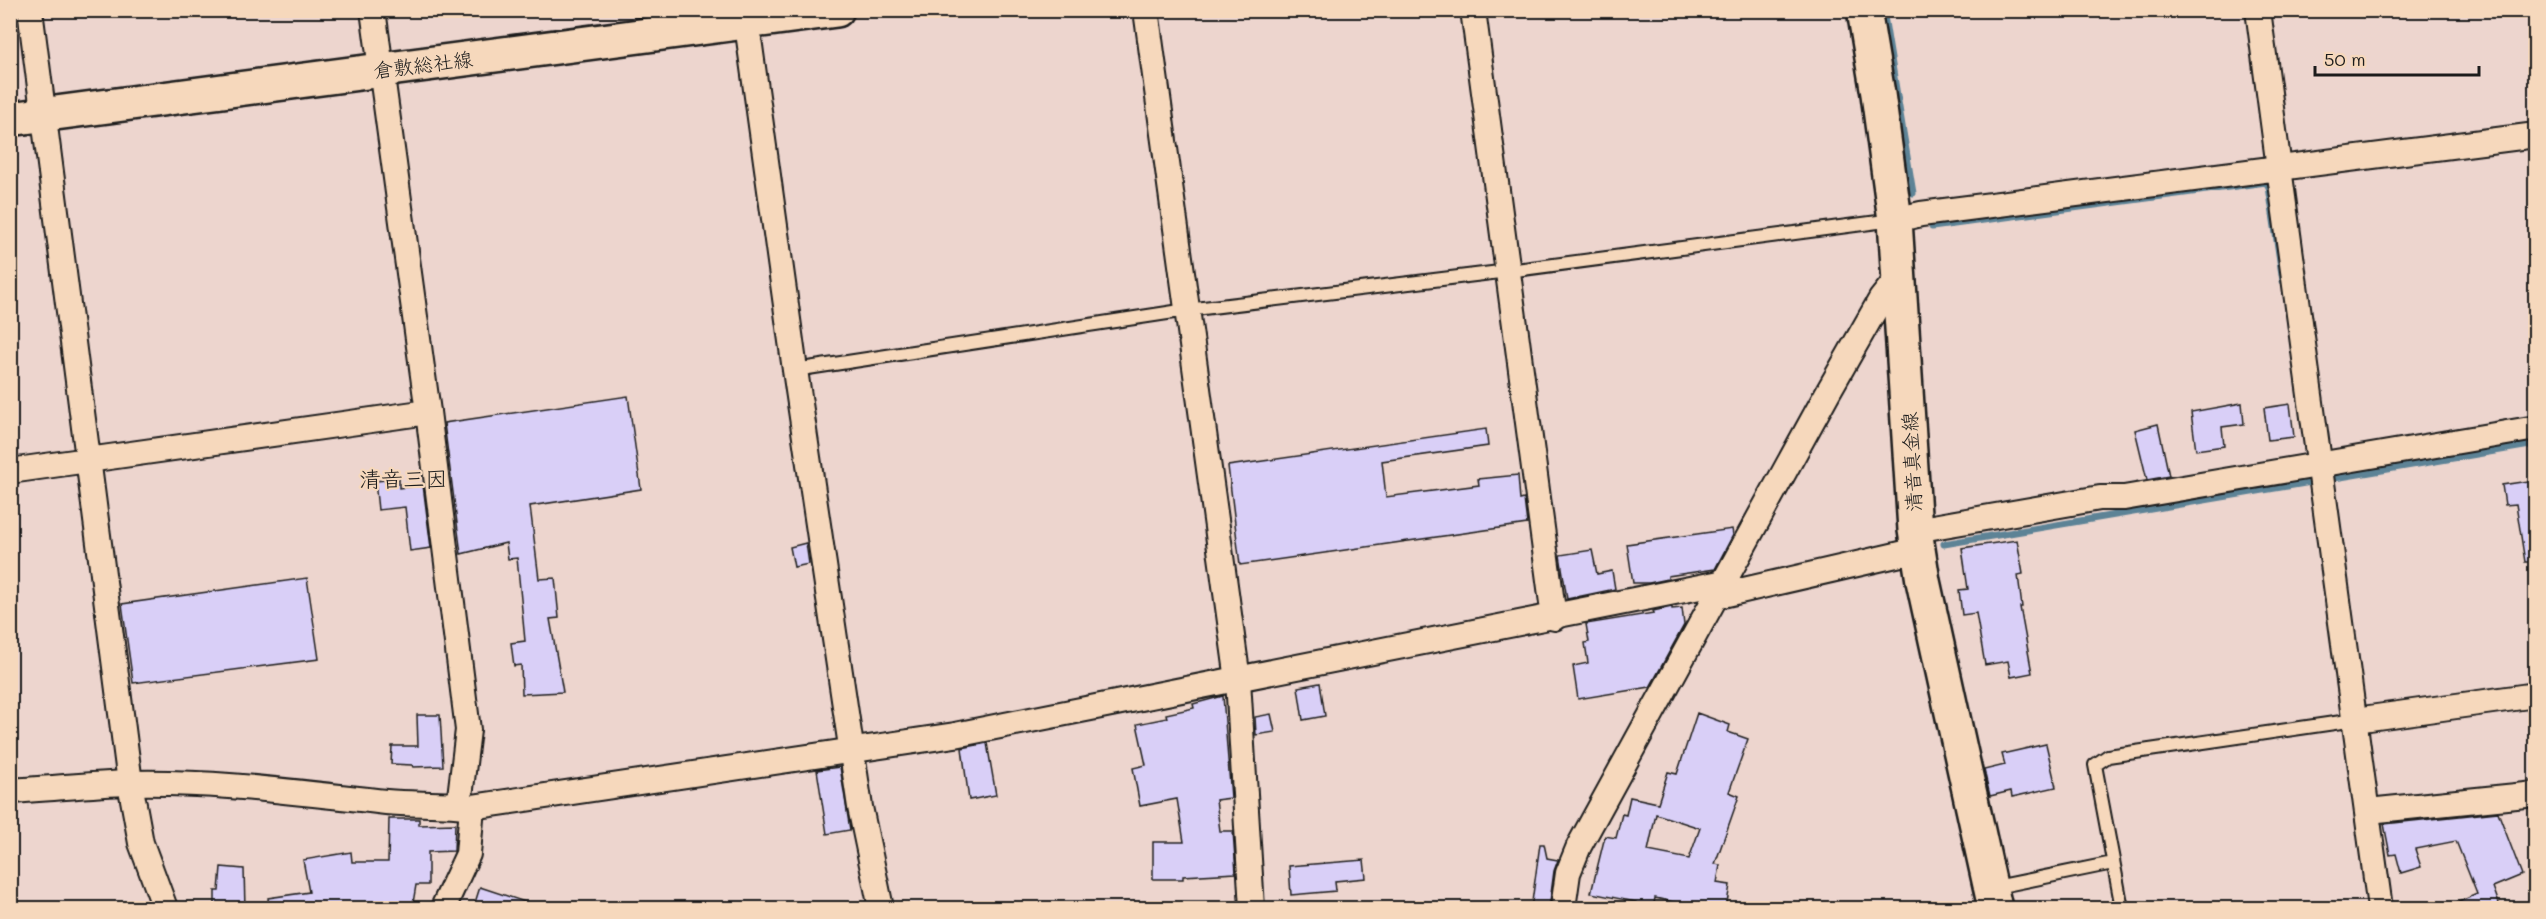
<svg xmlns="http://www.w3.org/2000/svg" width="2546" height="919" font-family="Mali,'Klee One',sans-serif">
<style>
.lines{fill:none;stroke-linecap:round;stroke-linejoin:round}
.stream{stroke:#5d8396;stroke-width:7}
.building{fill:#d9cff7;stroke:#1c1c1c;stroke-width:1.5;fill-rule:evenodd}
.lane-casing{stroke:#1c1c1c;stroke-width:16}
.street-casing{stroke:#1c1c1c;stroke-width:28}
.secondary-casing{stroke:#1c1c1c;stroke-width:38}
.lane{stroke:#f6d8bc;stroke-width:12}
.street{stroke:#f6d8bc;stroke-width:24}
.secondary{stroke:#f6d8bc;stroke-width:33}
.labels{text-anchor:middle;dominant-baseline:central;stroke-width:4.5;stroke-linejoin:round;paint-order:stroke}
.street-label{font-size:20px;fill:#1c1c1c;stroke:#f6d8bc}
.quarter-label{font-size:22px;fill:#1c1c1c;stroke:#f6d8bc}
</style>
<rect width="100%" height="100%" fill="#edd5ce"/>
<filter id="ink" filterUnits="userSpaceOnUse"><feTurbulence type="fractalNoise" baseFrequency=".0167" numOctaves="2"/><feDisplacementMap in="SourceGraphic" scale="12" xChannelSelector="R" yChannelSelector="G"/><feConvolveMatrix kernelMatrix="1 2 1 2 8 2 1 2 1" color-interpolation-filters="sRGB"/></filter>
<g filter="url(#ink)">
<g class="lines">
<!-- stream -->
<g class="stream">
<path d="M 1883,10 L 1913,193"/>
<path d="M 1932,227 L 2266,182 L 2269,187 L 2283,281"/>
<path d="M 1944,544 L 2536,444"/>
</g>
</g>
<!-- building -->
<g class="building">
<path d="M 628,396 L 641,489 L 530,506 L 539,579 L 555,578 L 559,618 L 550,619 L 563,692 L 522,694 L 521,665 L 514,666 L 511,643 L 525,641 L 517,558 L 508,559 L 506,543 L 461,554 L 444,423 Z"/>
<path d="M 2242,403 L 2244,424 L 2222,427 L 2224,446 L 2196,450 L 2191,412 Z"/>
<path d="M 2290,404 L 2294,437 L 2268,440 L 2264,408 Z"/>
<path d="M 2158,424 L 2169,476 L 2147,480 L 2135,430 Z"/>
<path d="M 1486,429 L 1488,446 L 1382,461 L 1386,497 L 1479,485 L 1478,479 L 1518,475 L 1520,500 L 1524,499 L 1527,524 L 1240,565 L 1228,466 Z"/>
<path d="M 399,479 L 399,488 L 423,485 L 431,548 L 410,551 L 405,507 L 378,510 L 375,481 Z"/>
<path d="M 2535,480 L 2535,562 L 2525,562 L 2516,504 L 2505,505 L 2502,485 Z"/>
<path d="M 1732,529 L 1733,535 L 1715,569 L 1668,576 L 1668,579 L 1649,583 L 1633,583 L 1627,544 Z"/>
<path d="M 2017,540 L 2023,574 L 2018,575 L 2022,607 L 2020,607 L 2032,673 L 2011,677 L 2008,661 L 1985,665 L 1976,613 L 1962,615 L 1959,590 L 1968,589 L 1962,548 Z"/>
<path d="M 806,543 L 809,564 L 794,567 L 790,547 Z"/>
<path d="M 1592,550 L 1597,574 L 1612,571 L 1615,589 L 1567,599 L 1560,555 Z"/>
<path d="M 307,578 L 319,659 L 133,683 L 122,604 Z"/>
<path d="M 1672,607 L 1672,609 L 1682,608 L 1684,625 L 1650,687 L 1578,699 L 1573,666 L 1588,663 L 1585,643 L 1589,642 L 1586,624 L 1654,613 L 1653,611 Z"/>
<path d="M 1320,683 L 1325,716 L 1303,720 L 1298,687 Z"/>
<path d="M 1223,696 L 1231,798 L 1216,800 L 1220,831 L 1233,831 L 1236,873 L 1183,876 L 1183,879 L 1153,879 L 1153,842 L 1184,842 L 1177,799 L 1140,806 L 1133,768 L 1146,765 L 1137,724 L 1167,718 L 1166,714 L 1194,708 L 1193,704 Z"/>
<path d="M 1697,713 L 1730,725 L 1728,732 L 1748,739 L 1729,792 L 1739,796 L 1715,864 L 1720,865 L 1717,883 L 1730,885 L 1726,909 L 1705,909 L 1655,898 L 1653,909 L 1635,909 L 1636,902 L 1591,893 L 1605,836 L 1616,838 L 1622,814 L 1626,815 L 1630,797 L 1658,803 L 1668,772 L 1677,774 ZM 1656,814 L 1700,828 L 1689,859 L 1648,851 Z"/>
<path d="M 1271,714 L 1275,732 L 1256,735 L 1255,717 Z"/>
<path d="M 417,715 L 440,715 L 443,766 L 413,767 L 412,765 L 391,764 L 392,746 L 418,746 Z"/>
<path d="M 987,743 L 996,795 L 969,800 L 962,748 Z"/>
<path d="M 2046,744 L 2056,787 L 2012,797 L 2011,791 L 1990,796 L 1984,770 L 2005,765 L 2002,754 Z"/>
<path d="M 840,767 L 850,830 L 827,834 L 817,770 Z"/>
<path d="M 2498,812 L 2522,875 L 2493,887 L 2501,909 L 2443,909 L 2477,894 L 2456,841 L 2415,849 L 2421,867 L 2401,873 L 2396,854 L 2390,855 L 2384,824 Z"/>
<path d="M 389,819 L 419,819 L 419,825 L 455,824 L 454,851 L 428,852 L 428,885 L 416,885 L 412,909 L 269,909 L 268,898 L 309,892 L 303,860 L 351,852 L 352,862 L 388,862 Z"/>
<path d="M 1540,844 L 1544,844 L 1547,858 L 1558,860 L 1554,871 L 1549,909 L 1531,909 Z"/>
<path d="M 1364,860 L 1366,878 L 1335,881 L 1336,891 L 1291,895 L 1289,866 Z"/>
<path d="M 221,867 L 244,869 L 245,909 L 215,909 L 215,891 L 219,891 Z"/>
<path d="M 480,887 L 534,905 L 534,909 L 473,909 Z"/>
</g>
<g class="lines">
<defs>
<g id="lane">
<path d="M 795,370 L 1187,310 L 1508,271 L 1893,220"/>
<path d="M 1991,888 L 2113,863"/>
<path d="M 2122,908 L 2095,765 L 2108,756 L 2355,720"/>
</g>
<g id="street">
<path d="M 30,10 L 130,783 L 141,843 L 165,908"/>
<path d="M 373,10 L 428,412 L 468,730 L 459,805"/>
<path d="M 745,10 L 795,370 L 860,807 L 881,908"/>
<path d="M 1146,10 L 1238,680 L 1252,908"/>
<path d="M 1473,10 L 1554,618"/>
<path d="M 2258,10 L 2279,168 L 2536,135"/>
<path d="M 1895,220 L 1921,214 L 2279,168 L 2380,908"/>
<path d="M 10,471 L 428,412"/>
<path d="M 1915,530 L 2100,498 L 2124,498 L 2536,428"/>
<path d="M 1718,596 L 1918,550"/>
<path d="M 2355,720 L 2536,695"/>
<path d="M 10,791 C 50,789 90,784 130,783 C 215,781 301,793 386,802 C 414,805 444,802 472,807 L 955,735 L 1725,582"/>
<path d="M 2368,811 L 2536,794"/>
<path d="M 443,908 L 468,854 L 472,807"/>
<path d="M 1563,908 L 1568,873 L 1579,846 L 1828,392 L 1881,299 L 1900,275"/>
</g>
<g id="secondary">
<path d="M 1864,10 L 1878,94 L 1895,220 L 1915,530 L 1923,581 L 1995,908"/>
<path d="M 10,119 L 837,10"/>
</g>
</defs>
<!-- lane casing -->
<use href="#lane" class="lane-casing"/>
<!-- street casing -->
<use href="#street" class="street-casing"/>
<!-- secondary casing -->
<use href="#secondary" class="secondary-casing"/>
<!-- lane -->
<use href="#lane" class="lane"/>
<!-- street -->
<use href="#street" class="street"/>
<!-- secondary -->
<use href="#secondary" class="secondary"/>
</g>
</g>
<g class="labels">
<!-- street labels -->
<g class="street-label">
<text transform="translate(423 64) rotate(-7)">倉敷総社線</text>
<text transform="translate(1911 462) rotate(-93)">清音真金線</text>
</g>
<!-- quarter labels -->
<g class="quarter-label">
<text x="403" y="478">清音三因</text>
</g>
</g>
<!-- margin -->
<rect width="2546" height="919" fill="none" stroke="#f6d8bc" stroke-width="36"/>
<rect x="18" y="18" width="2510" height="883" fill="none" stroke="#1c1c1c" stroke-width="2" filter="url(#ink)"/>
<!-- scale -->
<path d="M2315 66v9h164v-9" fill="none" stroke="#1c1c1c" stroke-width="3"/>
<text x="2324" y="66" font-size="18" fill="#1c1c1c" stroke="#f6d8bc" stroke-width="4.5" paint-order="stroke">50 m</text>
</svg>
